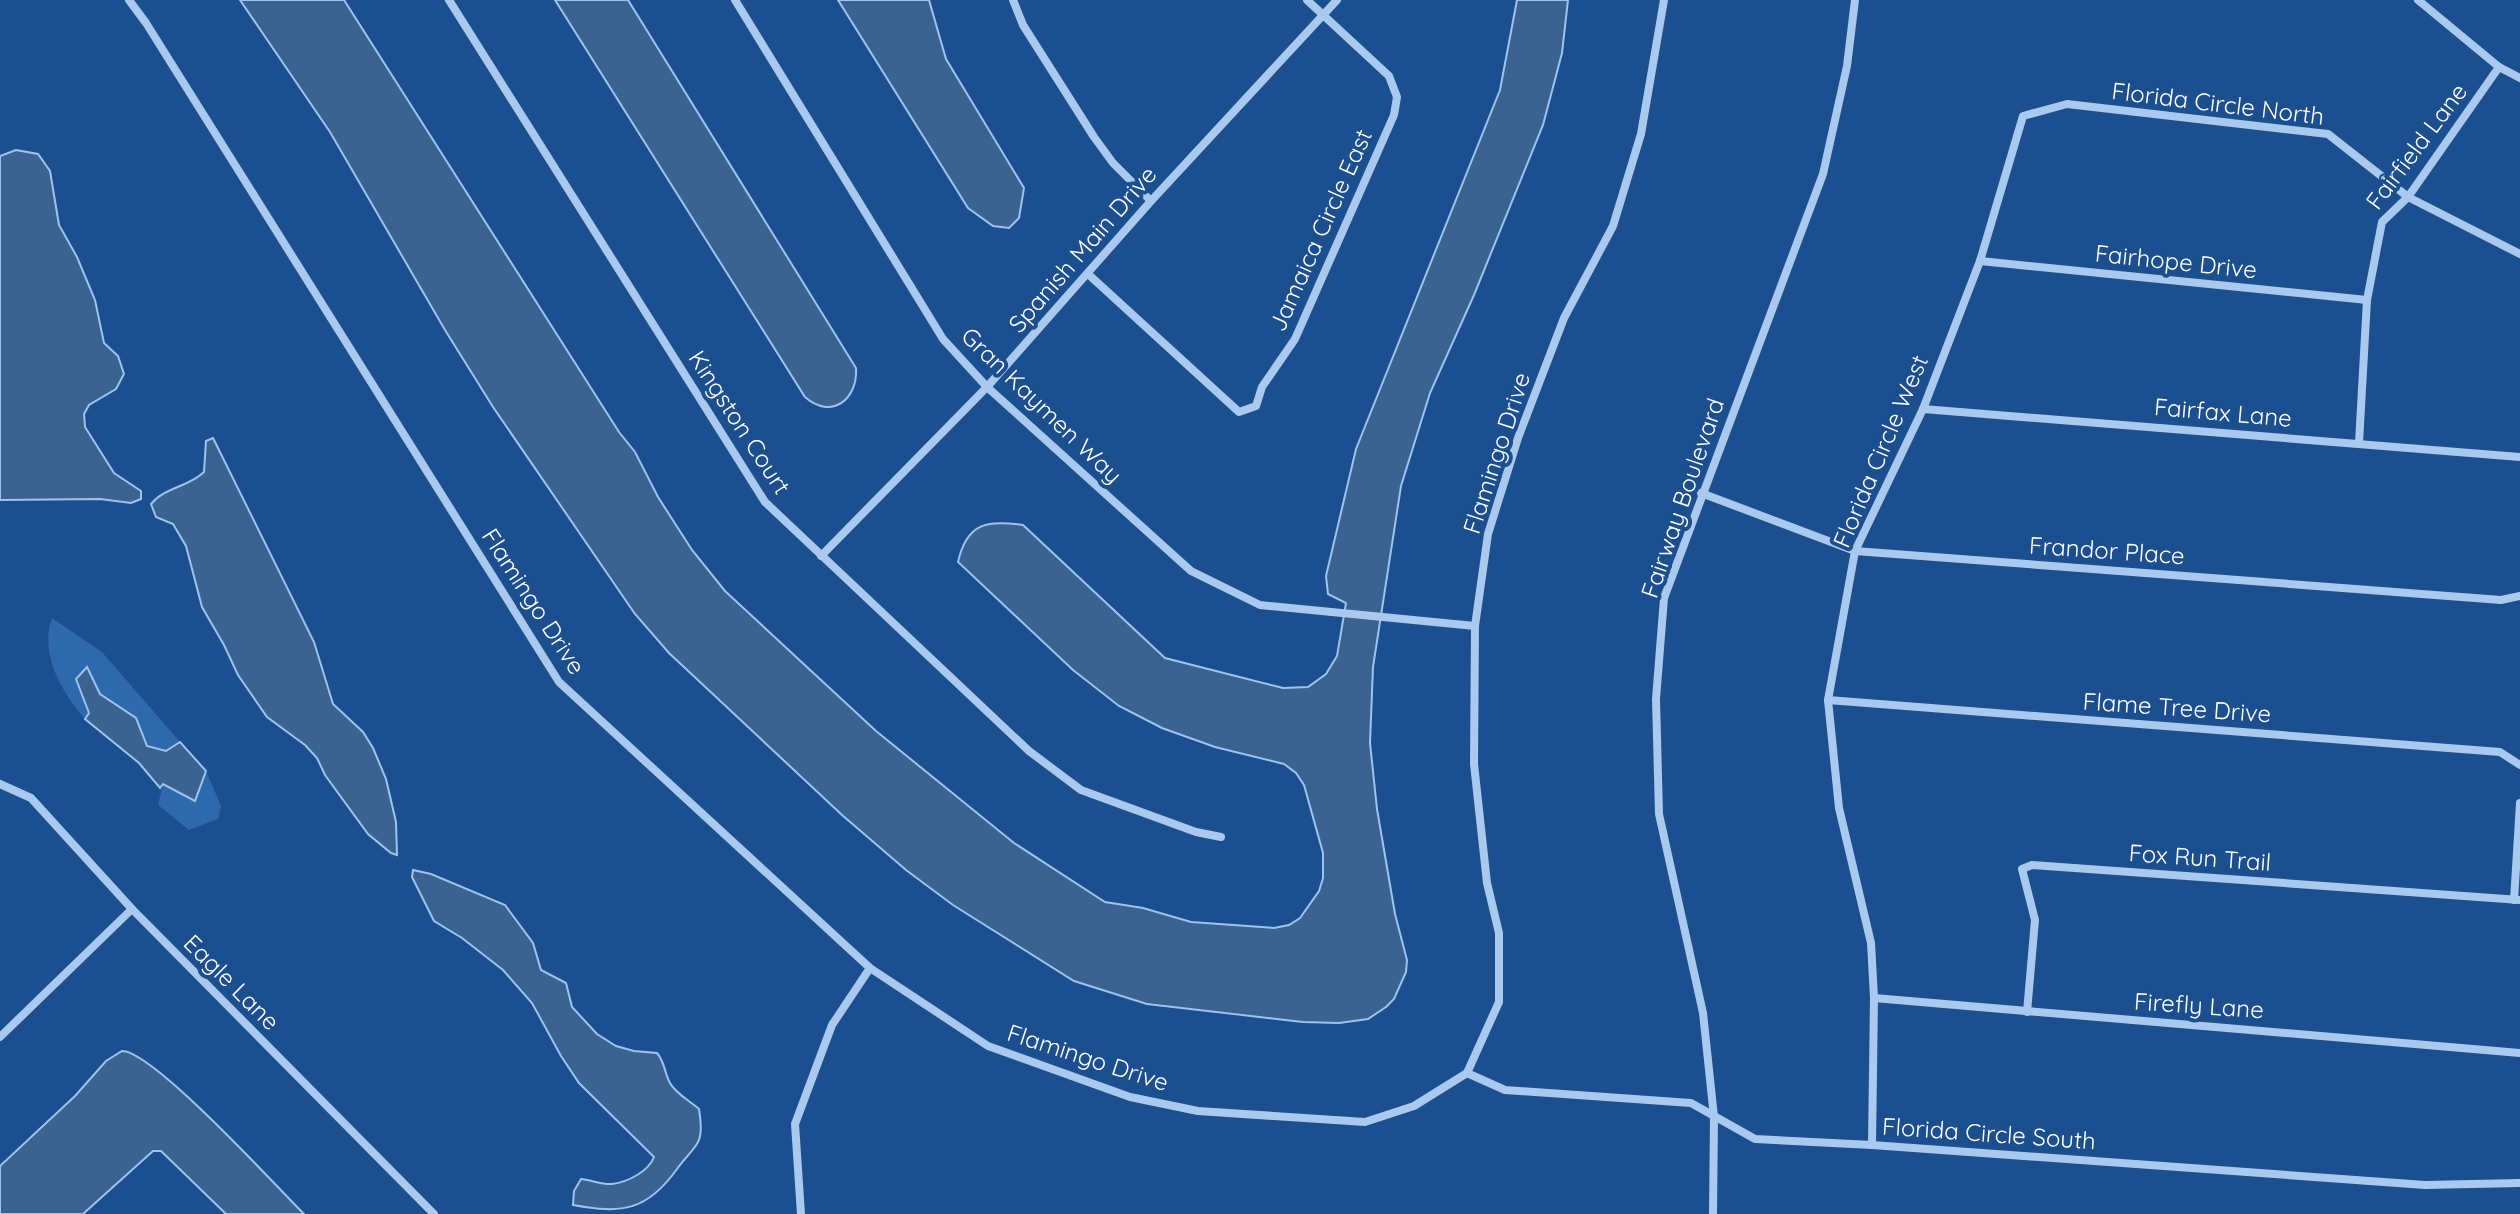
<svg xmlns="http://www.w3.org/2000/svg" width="2520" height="1214" font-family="Quicksand,sans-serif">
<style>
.green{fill:#2e69ad}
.water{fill:#3c6290;stroke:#9cc4f0;stroke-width:2}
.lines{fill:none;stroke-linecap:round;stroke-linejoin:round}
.minor{stroke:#a9c9ee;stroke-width:8}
.labels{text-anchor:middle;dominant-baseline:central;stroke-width:8;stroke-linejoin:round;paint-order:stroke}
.street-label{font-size:24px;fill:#fff;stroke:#1b4f8f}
</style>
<rect width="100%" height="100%" fill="#1b4f8f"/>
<!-- green -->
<g class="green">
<path d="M 52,618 L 102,652 L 180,742 L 166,751 L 147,746 L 136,718 L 76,679 L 89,713 L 85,719 C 62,693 39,653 52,618 Z"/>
<path d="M 206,771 L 221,806 L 218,819 L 189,830 L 158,805 L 163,784 L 200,790 Z"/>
</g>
<!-- water -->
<g class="water">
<path d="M 240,0 L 344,0 L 619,432 L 635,452 L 658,497 L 692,550 L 725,591 L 876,731 L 1014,843 L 1105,902 L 1143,908 L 1191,922 L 1274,928 L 1289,925 L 1300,918 L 1319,891 L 1323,878 L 1323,853 L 1304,785 L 1296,773 L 1284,764 L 1215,747 L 1162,728 L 1119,706 L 1073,670 L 958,562 C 967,522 988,520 1023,525 L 1165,658 L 1283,688 L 1308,687 L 1326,674 L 1337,656 L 1346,603 L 1328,594 L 1326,576 L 1356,449 L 1500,90 L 1517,0 L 1568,0 L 1562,53 L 1543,125 L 1474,295 L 1430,393 L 1401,486 L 1373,667 L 1370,743 L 1377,809 L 1395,914 L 1407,960 L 1406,972 L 1394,999 L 1386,1007 L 1368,1019 L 1339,1023 L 1303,1022 L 1147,1004 L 1074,981 L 953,905 L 906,870 L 842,815 L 669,653 L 635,614 L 493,407 L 445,330 L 330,132 Z"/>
<path d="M 555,0 L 628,0 L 856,368 C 858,400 831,420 805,397 Z"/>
<path d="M 838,0 L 929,0 L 946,59 L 1024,188 L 1019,218 L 1009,228 L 993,226 L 968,208 Z"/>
<path d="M 16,150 L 38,154 L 50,171 L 59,225 L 77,257 L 95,300 L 104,343 L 118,356 L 124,374 L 116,389 L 89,405 L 84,414 L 85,427 L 114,473 L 141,491 L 141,499 L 131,503 L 100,499 L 0,500 L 0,156 Z"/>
<path d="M 213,438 L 314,642 L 333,704 L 363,732 L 373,748 L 386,779 L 396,822 L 397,855 L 391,853 L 368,834 L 325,775 L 317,758 L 305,745 L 267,717 L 238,675 L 224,645 L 202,607 L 186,546 L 173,524 L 156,517 L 151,504 C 165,487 189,487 204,472 L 206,441 Z"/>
<path d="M 87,667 L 100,694 L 136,718 L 147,746 L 166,751 L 180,742 L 206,771 L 195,801 L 163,784 L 160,788 L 139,763 L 85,719 L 89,713 L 76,679 Z"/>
<path d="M 413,870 L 431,874 L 505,905 L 533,943 L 541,970 L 566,983 L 572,1007 L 597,1034 L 616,1046 L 634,1051 L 657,1053 C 665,1062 664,1072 670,1083 C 675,1093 690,1101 699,1109 C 705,1147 696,1143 677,1169 C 647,1211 622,1214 573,1205 L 574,1191 L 581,1179 C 591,1180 603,1185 612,1184 C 628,1182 649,1171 654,1157 L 579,1083 L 561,1056 L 532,1003 L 503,970 L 462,938 L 434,921 L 412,877 Z"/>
<path d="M 122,1051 C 153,1051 276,1186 304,1214 L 226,1214 L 161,1151 L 153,1151 L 83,1214 L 0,1214 L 0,1166 L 75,1096 L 106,1061 Z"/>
</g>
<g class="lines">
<!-- minor -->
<g class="minor">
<path d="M 129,0 L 146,23 L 559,682 L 870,968 L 988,1046 L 1130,1097 L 1198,1111 L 1365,1122 L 1414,1106 L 1467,1073 L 1499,1002 L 1499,933 L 1487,883 L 1474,764 L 1475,626 L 1488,534 L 1518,438 L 1564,318 L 1613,226 L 1641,134 L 1664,0"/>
<path d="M 449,0 L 765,502 L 1029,751 L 1081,790 L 1196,832 L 1221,837"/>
<path d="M 735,0 L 943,339 L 987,387 L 1191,571 L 1260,605 L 1475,626"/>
<path d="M 1013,0 L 1023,25 L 1094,137 L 1113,163 L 1151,201"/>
<path d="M 2418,0 L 2499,67 L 2520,78"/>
<path d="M 1980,261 L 2367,300"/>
<path d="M 1088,274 L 1239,412 L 1256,406 L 1262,387 L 1295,339 L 1394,115 L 1397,97 L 1389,76 L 1307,0"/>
<path d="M 1923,409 L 2520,457"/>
<path d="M 2359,443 L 2367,300 L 2382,222 L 2408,197 L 2499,67"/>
<path d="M 1701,493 L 1855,551 L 2501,600 L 2520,596"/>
<path d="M 821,556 L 987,387 L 1151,201 L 1337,0"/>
<path d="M 1828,700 L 2500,752 L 2520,765"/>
<path d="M 0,784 L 31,798 L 132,909 L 434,1214"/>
<path d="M 2514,900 L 2520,803"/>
<path d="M 1874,998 L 2520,1053"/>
<path d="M 2027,1012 L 2035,920 L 2022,869 L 2032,865 L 2520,900"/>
<path d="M 0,1037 L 132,909"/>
<path d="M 1467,1073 L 1505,1090 L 1691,1103 L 1755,1139 L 1872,1145 L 2425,1185 L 2520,1183"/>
<path d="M 1872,1145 L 1874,998 L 1871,943 L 1839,808 L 1828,700 L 1855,551 L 1923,409 L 1980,261 L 2023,116 L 2067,104 L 2328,134 L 2408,197 L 2520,254"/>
<path d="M 801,1214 L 795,1124 L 832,1025 L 870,968"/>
<path d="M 1713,1214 L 1714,1117 L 1703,1013 L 1659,814 L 1656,699 L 1664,598 L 1823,174 L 1847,66 L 1855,0"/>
</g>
</g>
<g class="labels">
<!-- street labels -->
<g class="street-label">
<text transform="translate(2218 103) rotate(7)">Florida Circle North</text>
<text transform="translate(2416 146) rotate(-53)">Fairfield Lane</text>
<text transform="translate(1320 230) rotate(-66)">Jamaica Circle East</text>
<text transform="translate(1082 249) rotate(-49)">Spanish Main Drive</text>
<text transform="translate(2176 261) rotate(6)">Fairhope Drive</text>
<text transform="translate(1042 405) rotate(44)">Gran Kaymen Way</text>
<text transform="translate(2223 412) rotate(5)">Fairfax Lane</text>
<text transform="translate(740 422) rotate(57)">Kingston Court</text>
<text transform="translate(1880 451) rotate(-67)">Florida Circle West</text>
<text transform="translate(1496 453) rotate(-72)">Flamingo Drive</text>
<text transform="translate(1682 498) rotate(-71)">Fairway Boulevard</text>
<text transform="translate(2107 550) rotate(4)">Frandor Place</text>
<text transform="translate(534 601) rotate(57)">Flamingo Drive</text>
<text transform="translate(2177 707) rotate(4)">Flame Tree Drive</text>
<text transform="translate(2200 857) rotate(4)">Fox Run Trail</text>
<text transform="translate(232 982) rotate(45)">Eagle Lane</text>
<text transform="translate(2199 1005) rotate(4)">Firefly Lane</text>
<text transform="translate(1088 1057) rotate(18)">Flamingo Drive</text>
<text transform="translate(1989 1133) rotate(4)">Florida Circle South</text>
</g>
</g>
</svg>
